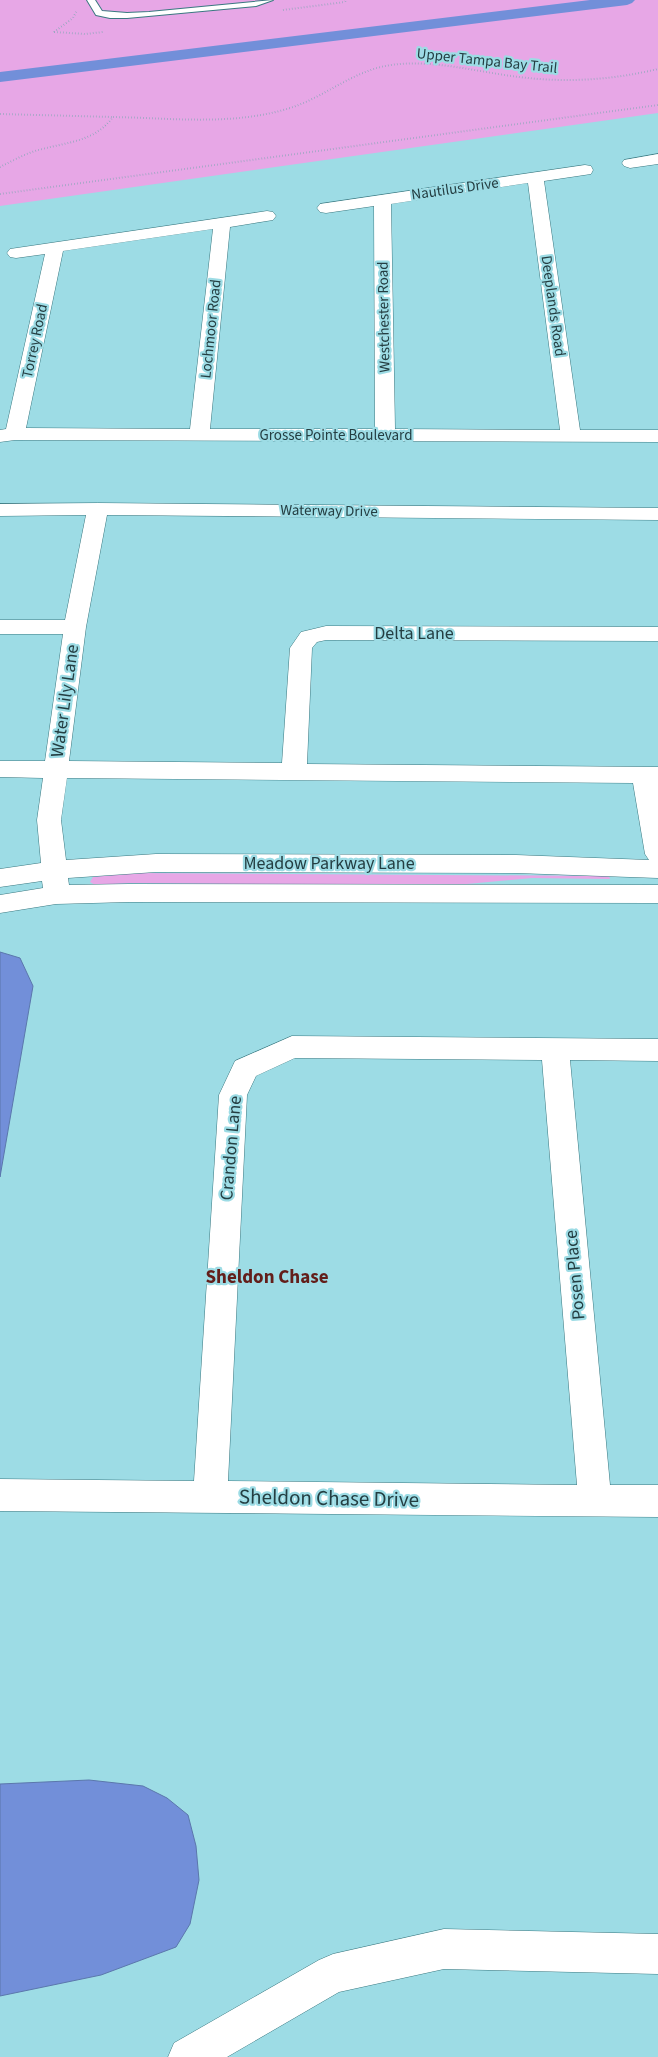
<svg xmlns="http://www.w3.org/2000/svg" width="658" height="2057" font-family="'Source Sans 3',sans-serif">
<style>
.green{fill:#e7a7e6}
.water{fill:#728fd9;stroke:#5b77ac}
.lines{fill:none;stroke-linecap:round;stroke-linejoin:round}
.canal{fill:#728fd9;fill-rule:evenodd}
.service-casing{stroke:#3a7880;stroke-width:2}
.minor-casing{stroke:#3a7880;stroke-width:1}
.path{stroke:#73a6ad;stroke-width:2;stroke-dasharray:0.5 2.5;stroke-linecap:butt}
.service{fill:#fff;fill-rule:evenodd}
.minor{fill:#fff;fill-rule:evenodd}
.labels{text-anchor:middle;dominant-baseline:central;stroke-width:4.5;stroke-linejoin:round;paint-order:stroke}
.far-street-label{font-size:15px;fill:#243e42;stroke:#9ddce5}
.street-label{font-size:18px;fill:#243e42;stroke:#9ddce5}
.neighbourhood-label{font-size:19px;font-weight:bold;fill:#631e1a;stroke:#9ddce5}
.near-street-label{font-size:21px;fill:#243e42;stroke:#9ddce5}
</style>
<rect width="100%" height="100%" fill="#9ddce5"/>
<!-- green -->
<g class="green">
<path d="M 0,0 L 658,0 L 658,113 L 0,206 Z"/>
<path d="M 133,873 L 609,876 L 610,879 L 532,878 L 456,885 L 414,886 L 131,883 L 95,885 L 90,882 L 93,877 Z"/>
</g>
<!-- water -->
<g class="water">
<path d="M 0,952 L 20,958 L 33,986 L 0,1177 Z"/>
<path d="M 89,1780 L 143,1786 L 167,1798 L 188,1815 L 196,1846 L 199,1880 L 190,1924 L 176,1947 L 101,1975 L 0,1996 L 0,1784 Z"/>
</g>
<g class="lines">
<!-- canal -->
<path class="canal" d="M 590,0 L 635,0 L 632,3 L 627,5 L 0,82 L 0,72 Z"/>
<defs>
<path id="service" d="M 87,0 L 95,0 L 102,11 L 127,13 L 149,12 L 273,0 L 256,6 L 127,18 L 110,18 L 96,15 Z"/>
<g id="minor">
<path d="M 658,154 L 658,164 L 630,168 L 624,166 L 622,163 L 624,160 Z"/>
<path d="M 585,165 L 591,166 L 593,170 L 591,174 L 544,181 L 580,430 L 658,430 L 658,442 L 15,440 L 0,442 L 0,430 L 6,429 L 45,254 L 16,258 L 10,257 L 7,253 L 10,249 L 267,211 L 273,212 L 276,216 L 273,220 L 230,227 L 210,429 L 375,429 L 374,206 L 326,213 L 320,212 L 317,208 L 320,204 ZM 528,183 L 560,430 L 395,429 L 391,204 ZM 213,229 L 190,429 L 26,428 L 63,251 Z"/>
<path d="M 98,503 L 658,508 L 658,520 L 107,515 L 86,627 L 69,761 L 282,763 L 290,648 L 301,632 L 326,626 L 658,627 L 658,641 L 326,640 L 317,642 L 312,648 L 307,764 L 658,767 L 658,878 L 516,873 L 156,872 L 68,878 L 69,885 L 129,884 L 658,885 L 658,903 L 129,902 L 56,904 L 0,913 L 0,895 L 43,888 L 42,881 L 0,887 L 0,869 L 41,863 L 37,820 L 43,778 L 0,777 L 0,761 L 45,761 L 63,634 L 0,634 L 0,620 L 65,620 L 86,515 L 0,516 L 0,504 ZM 67,778 L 633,783 L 645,854 L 649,860 L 516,855 L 156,854 L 66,860 L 61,820 Z"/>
<path d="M 292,1036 L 658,1039 L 658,1061 L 570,1060 L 610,1485 L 658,1485 L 658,1517 L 0,1511 L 0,1479 L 194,1481 L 219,1095 L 235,1061 ZM 295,1058 L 542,1060 L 577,1485 L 228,1481 L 247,1095 L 256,1076 Z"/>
<path d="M 444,1929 L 658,1934 L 658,1974 L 444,1969 L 339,1992 L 227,2057 L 168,2057 L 174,2043 L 319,1960 L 333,1954 Z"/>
</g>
</defs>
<!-- service casing -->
<use href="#service" class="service-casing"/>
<!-- minor casing -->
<use href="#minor" class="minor-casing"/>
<!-- path -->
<g class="path">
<path d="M 283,10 L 345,2 L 346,0"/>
<path d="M 54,32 L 85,34 L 103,32"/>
<path d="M 54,32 L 73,18 L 77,10"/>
<path d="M 0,114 L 113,117"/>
<path d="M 0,167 C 10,162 21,156 32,152 C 62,142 93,144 113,117 C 172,118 233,126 290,108 C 325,97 354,70 391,65 C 433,59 477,72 519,77 C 566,83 612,80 658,69"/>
<path d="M 0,194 L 658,105"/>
</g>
<!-- service -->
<use href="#service" class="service"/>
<!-- minor -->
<use href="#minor" class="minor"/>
</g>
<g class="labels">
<!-- far-street labels -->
<g class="far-street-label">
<text transform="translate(487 61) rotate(6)">Upper Tampa Bay Trail</text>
<text transform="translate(455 189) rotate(-8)">Nautilus Drive</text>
<text transform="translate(553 306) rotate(82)">Deeplands Road</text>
<text transform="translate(384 317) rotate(-91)">Westchester Road</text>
<text transform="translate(211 329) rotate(-84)">Lochmoor Road</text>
<text transform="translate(35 341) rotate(-78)">Torrey Road</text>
<text x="336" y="435">Grosse Pointe Boulevard</text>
<text transform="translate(329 511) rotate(1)">Waterway Drive</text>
</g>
<!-- street labels -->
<g class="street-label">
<text x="414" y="633">Delta Lane</text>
<text transform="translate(65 701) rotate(-82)">Water Lily Lane</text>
<text x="329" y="863">Meadow Parkway Lane</text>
<text transform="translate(231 1148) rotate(-85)">Crandon Lane</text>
<text transform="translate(575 1275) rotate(-95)">Posen Place</text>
</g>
<!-- neighbourhood labels -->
<g class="neighbourhood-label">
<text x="267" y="1277">Sheldon Chase</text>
</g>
<!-- near-street labels -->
<g class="near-street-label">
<text transform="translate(329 1498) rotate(1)">Sheldon Chase Drive</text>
</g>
</g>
</svg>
